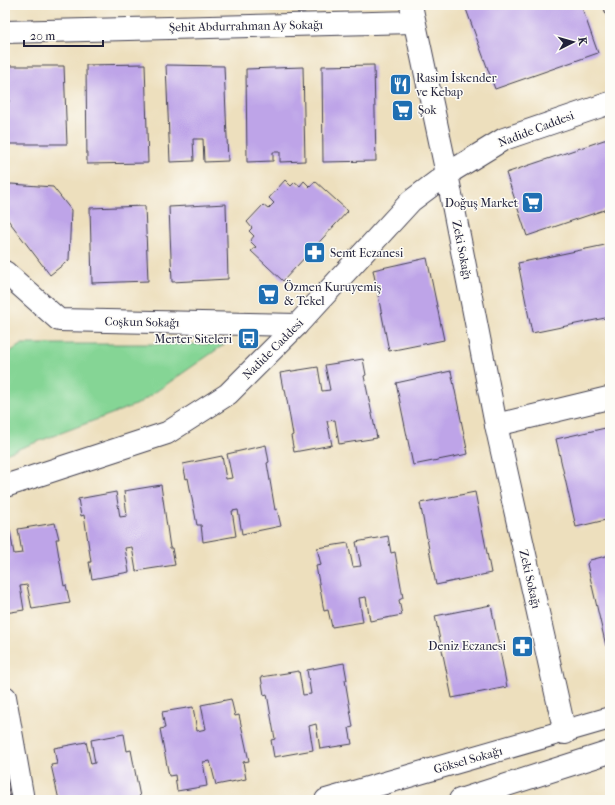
<svg xmlns="http://www.w3.org/2000/svg" width="615" height="805" font-family="'IM FELL French Canon',serif">
<style>
.green{fill:#85d595;stroke:#547c68}
.building{fill:#bea4e8}
.lines{fill:none;stroke-linecap:round;stroke-linejoin:round}
.minor-casing{stroke:#403e4e;stroke-width:24}
.major-casing{stroke:#403e4e;stroke-width:24}
.minor{stroke:#fff;stroke-width:22}
.major{stroke:#fff;stroke-width:22}
.labels{text-anchor:middle;dominant-baseline:central;stroke-width:3;stroke-linejoin:round;paint-order:stroke}
.street-label{font-size:12px;fill:#22223b;stroke:#fdfcf7}
.poi-label{font-size:12px;fill:#22223b;stroke:#fdfcf7;text-anchor:start}
</style>
<rect width="100%" height="100%" fill="#fdfcf7"/>
<filter id="ink" filterUnits="userSpaceOnUse"><feTurbulence type="fractalNoise" baseFrequency=".025" numOctaves="2"/><feDisplacementMap in="SourceGraphic" scale="8" xChannelSelector="R" yChannelSelector="G"/><feConvolveMatrix kernelMatrix="1 2 1 2 8 2 1 2 1" color-interpolation-filters="sRGB"/></filter>
<filter id="wash" filterUnits="userSpaceOnUse"><feTurbulence type="fractalNoise" baseFrequency=".012" numOctaves="4" result="noise"/><feDisplacementMap in="SourceGraphic" scale="16" xChannelSelector="R" yChannelSelector="G"/><feGaussianBlur stdDeviation="0.9" result="paint"/><feColorMatrix in="noise" values="0 0 0 0 0 0 0 0 0 0 0 0 0 0 0 0 0 1.4 0 .05"/><feComposite in="paint" operator="in"/></filter>
<g filter="url(#wash)">
<rect width="100%" height="100%" fill="#eddfbd"/>
<!-- green -->
<path class="green" d="M 22,344 L 225,344 L 138,404 L 5,454 L 5,355 Z"/>
<g id="blocks">
<!-- building -->
<g class="building">
<path d="M 191,5 L 234,5 L 234,7 L 191,6 Z"/>
<path d="M 477,5 L 581,5 L 598,53 L 495,89 L 466,9 Z"/>
<path d="M 603,5 L 610,5 L 610,28 Z"/>
<path d="M 145,64 L 148,163 L 87,164 L 86,65 Z"/>
<path d="M 166,65 L 224,66 L 228,161 L 204,162 L 203,139 L 193,139 L 194,161 L 170,162 Z"/>
<path d="M 374,65 L 376,161 L 323,162 L 322,66 Z"/>
<path d="M 8,66 L 64,66 L 67,144 L 8,144 L 7,102 L 9,102 Z"/>
<path d="M 303,67 L 305,161 L 280,162 L 280,152 L 273,152 L 273,161 L 247,162 L 246,69 Z"/>
<path d="M 610,138 L 610,208 L 527,236 L 506,173 Z"/>
<path d="M 285,180 L 291,186 L 295,182 L 300,186 L 304,181 L 310,187 L 315,181 L 348,211 L 283,281 L 251,251 L 256,247 L 250,241 L 254,236 L 249,231 L 252,228 L 247,222 L 263,205 L 268,209 L 274,203 L 269,198 Z"/>
<path d="M 11,184 L 53,187 L 71,210 L 69,260 L 50,275 L 5,216 L 5,189 Z"/>
<path d="M 226,204 L 228,279 L 172,282 L 169,207 Z"/>
<path d="M 145,206 L 148,281 L 92,283 L 90,208 Z"/>
<path d="M 610,244 L 610,317 L 532,333 L 518,263 Z"/>
<path d="M 427,258 L 444,340 L 389,351 L 373,270 Z"/>
<path d="M 363,359 L 366,375 L 364,376 L 377,438 L 339,444 L 335,420 L 327,421 L 332,445 L 294,452 L 291,436 L 293,435 L 285,389 L 283,389 L 280,373 L 318,367 L 322,391 L 330,390 L 325,365 Z"/>
<path d="M 451,371 L 468,454 L 413,465 L 396,383 Z"/>
<path d="M 610,427 L 610,519 L 576,527 L 556,439 Z"/>
<path d="M 266,445 L 269,462 L 267,463 L 275,510 L 277,509 L 281,526 L 242,534 L 238,510 L 232,511 L 236,536 L 203,542 L 201,525 L 197,525 L 188,478 L 186,479 L 183,464 L 222,456 L 226,479 L 232,478 L 227,454 Z"/>
<path d="M 161,485 L 170,548 L 172,548 L 175,565 L 136,571 L 132,547 L 125,548 L 129,572 L 92,579 L 89,562 L 91,562 L 84,515 L 81,516 L 78,499 L 116,492 L 120,517 L 127,516 L 124,491 Z"/>
<path d="M 475,492 L 491,573 L 436,585 L 420,503 Z"/>
<path d="M 55,523 L 59,539 L 56,539 L 64,586 L 66,585 L 70,603 L 32,609 L 27,585 L 20,586 L 24,610 L 5,613 L 5,531 L 10,531 L 14,554 L 22,553 L 18,529 Z"/>
<path d="M 388,536 L 391,553 L 395,552 L 403,598 L 399,600 L 402,615 L 370,621 L 366,597 L 359,598 L 363,622 L 332,627 L 328,610 L 324,611 L 316,566 L 321,565 L 317,548 L 348,543 L 353,567 L 361,566 L 356,542 Z"/>
<path d="M 610,555 L 610,648 L 606,646 L 587,564 L 590,560 Z"/>
<path d="M 491,605 L 507,687 L 452,698 L 435,616 Z"/>
<path d="M 344,663 L 347,680 L 345,680 L 353,727 L 349,728 L 352,744 L 320,749 L 316,724 L 309,726 L 313,750 L 274,757 L 271,740 L 275,739 L 267,694 L 264,695 L 261,677 L 299,671 L 303,695 L 311,694 L 307,670 Z"/>
<path d="M 231,699 L 235,716 L 239,715 L 249,761 L 243,762 L 246,779 L 216,785 L 210,761 L 203,762 L 207,786 L 177,791 L 175,775 L 169,776 L 160,729 L 165,728 L 162,712 L 193,707 L 197,731 L 206,729 L 201,705 Z"/>
<path d="M 124,734 L 127,751 L 131,750 L 140,797 L 136,798 L 137,800 L 103,800 L 102,797 L 96,798 L 97,800 L 59,800 L 51,765 L 57,764 L 54,748 L 86,742 L 91,764 L 95,763 L 91,740 Z"/>
<path d="M 5,781 L 7,781 L 10,800 L 5,800 Z"/>
</g>
</g>
</g>
<g filter="url(#ink)">
<use href="#blocks" fill-opacity="0" stroke="#403e4e" stroke-width="1"/>
<g class="lines">
<defs>
<g id="minor">
<path d="M 411,5 L 447,174 L 496,425 L 565,733"/>
<path d="M 5,32 L 414,22"/>
<path d="M 5,272 L 59,320 L 297,325"/>
<path d="M 496,425 L 608,398 L 610,399"/>
<path d="M 5,697 L 23,800"/>
<path d="M 326,800 L 610,718"/>
<path d="M 460,800 L 610,752"/>
</g>
<path id="major" d="M 5,486 L 167,433 L 228,394 L 297,325 L 411,201 L 447,174 L 504,139 L 610,103"/>
</defs>
<!-- minor casing -->
<use href="#minor" class="minor-casing"/>
<!-- major casing -->
<use href="#major" class="major-casing"/>
<!-- minor -->
<use href="#minor" class="minor"/>
<!-- major -->
<use href="#major" class="major"/>
</g>
</g>
<!-- icons -->
<defs>
<symbol id="restaurant-square" viewBox="-11 -11 22 22"><rect x="-9" y="-9" width="18" height="18" rx="4" fill="#1f6fb2" stroke="#fdfcf7"/><path d="M-5-6h1v4h1v-4h1v4h1v-4h1v5L-1.5 .5V6h-2V.5L-5-1ZM5-6V6H3V1.5H1.5Q1.5-4 5-6Z" fill="#fff"/></symbol>
<symbol id="supermarket-square" viewBox="-11 -11 22 22"><rect x="-9" y="-9" width="18" height="18" rx="4" fill="#1f6fb2" stroke="#fdfcf7"/><path d="M-6-5.5h2.5l.6 2H6L4.5 2H-2.5L-4.4-4H-6ZM-1.5 3.2a1.3 1.3 0 1 0 .1 0ZM3 3.2a1.3 1.3 0 1 0 .1 0Z" fill="#fff"/></symbol>
<symbol id="pharmacy-square" viewBox="-11 -11 22 22"><rect x="-9" y="-9" width="18" height="18" rx="4" fill="#1f6fb2" stroke="#fdfcf7"/><path d="M-2-6h4v4h4v4h-4v4h-4v-4h-4v-4h4Z" fill="#fff"/></symbol>
<symbol id="bus-square" viewBox="-11 -11 22 22"><rect x="-9" y="-9" width="18" height="18" rx="4" fill="#1f6fb2" stroke="#fdfcf7"/><path d="M-5-6H5V4H4V6H2V4H-2V6H-4V4H-5ZM-3.5-4V0h7V-4ZM-3.5 1.2v1.5H-2V1.2ZM2 1.2v1.5H3.5V1.2Z" fill="#fff"/></symbol>
</defs>
<g fill-rule="evenodd">
<use href="#restaurant-square" x="388" y="72" width="25" height="25"/>
<use href="#supermarket-square" x="390" y="98" width="25" height="25"/>
<use href="#supermarket-square" x="520" y="190" width="25" height="25"/>
<use href="#pharmacy-square" x="302" y="240" width="25" height="25"/>
<use href="#supermarket-square" x="256" y="282" width="25" height="25"/>
<use href="#bus-square" x="236" y="326" width="25" height="25"/>
<use href="#pharmacy-square" x="510" y="634" width="25" height="25"/>
</g>
<g class="labels">
<!-- street labels -->
<g class="street-label">
<text transform="translate(246 26) rotate(-1)">Şehit Abdurrahman Ay Sokağı</text>
<text transform="translate(536 129) rotate(-21)">Nadide Caddesi</text>
<text transform="translate(462 250) rotate(79)">Zeki Sokağı</text>
<text transform="translate(142 322) rotate(1)">Coşkun Sokağı</text>
<text transform="translate(273 349) rotate(-45)">Nadide Caddesi</text>
<text transform="translate(530 579) rotate(77)">Zeki Sokağı</text>
<text transform="translate(468 760) rotate(-16)">Göksel Sokağı</text>
</g>
<!-- poi labels -->
<g class="poi-label">
<text x="416" y="78">Rasim İskender<tspan x="416" dy="14">ve Kebap</tspan></text>
<text x="418" y="110">Şok</text>
<text x="518" y="203" text-anchor="end">Doğuş Market</text>
<text x="330" y="253">Semt Eczanesi</text>
<text x="284" y="287">Özmen Kuruyemiş<tspan x="284" dy="14">&amp; Tekel</tspan></text>
<text x="232" y="339" text-anchor="end">Merter Siteleri</text>
<text x="506" y="646" text-anchor="end">Deniz Eczanesi</text>
</g>
</g>
<!-- margin -->
<rect width="615" height="805" fill="none" stroke="#fdfcf7" stroke-width="20"/>
<!-- north arrow -->
<g transform="translate(573 42) rotate(84)" stroke="#fdfcf7" stroke-width="3" paint-order="stroke">
<path d="M0-3L7 15L0 10L-7 15Z" fill="#22223b"/>
<text y="-6" font-size="11" font-weight="bold" text-anchor="middle" fill="#22223b">K</text>
</g>
<!-- scale -->
<path d="M24 40v6h79v-6" fill="none" stroke="#22223b" stroke-width="2"/>
<text x="30" y="40" font-size="12" fill="#22223b" stroke="#fdfcf7" stroke-width="3" paint-order="stroke">20 m</text>
</svg>
